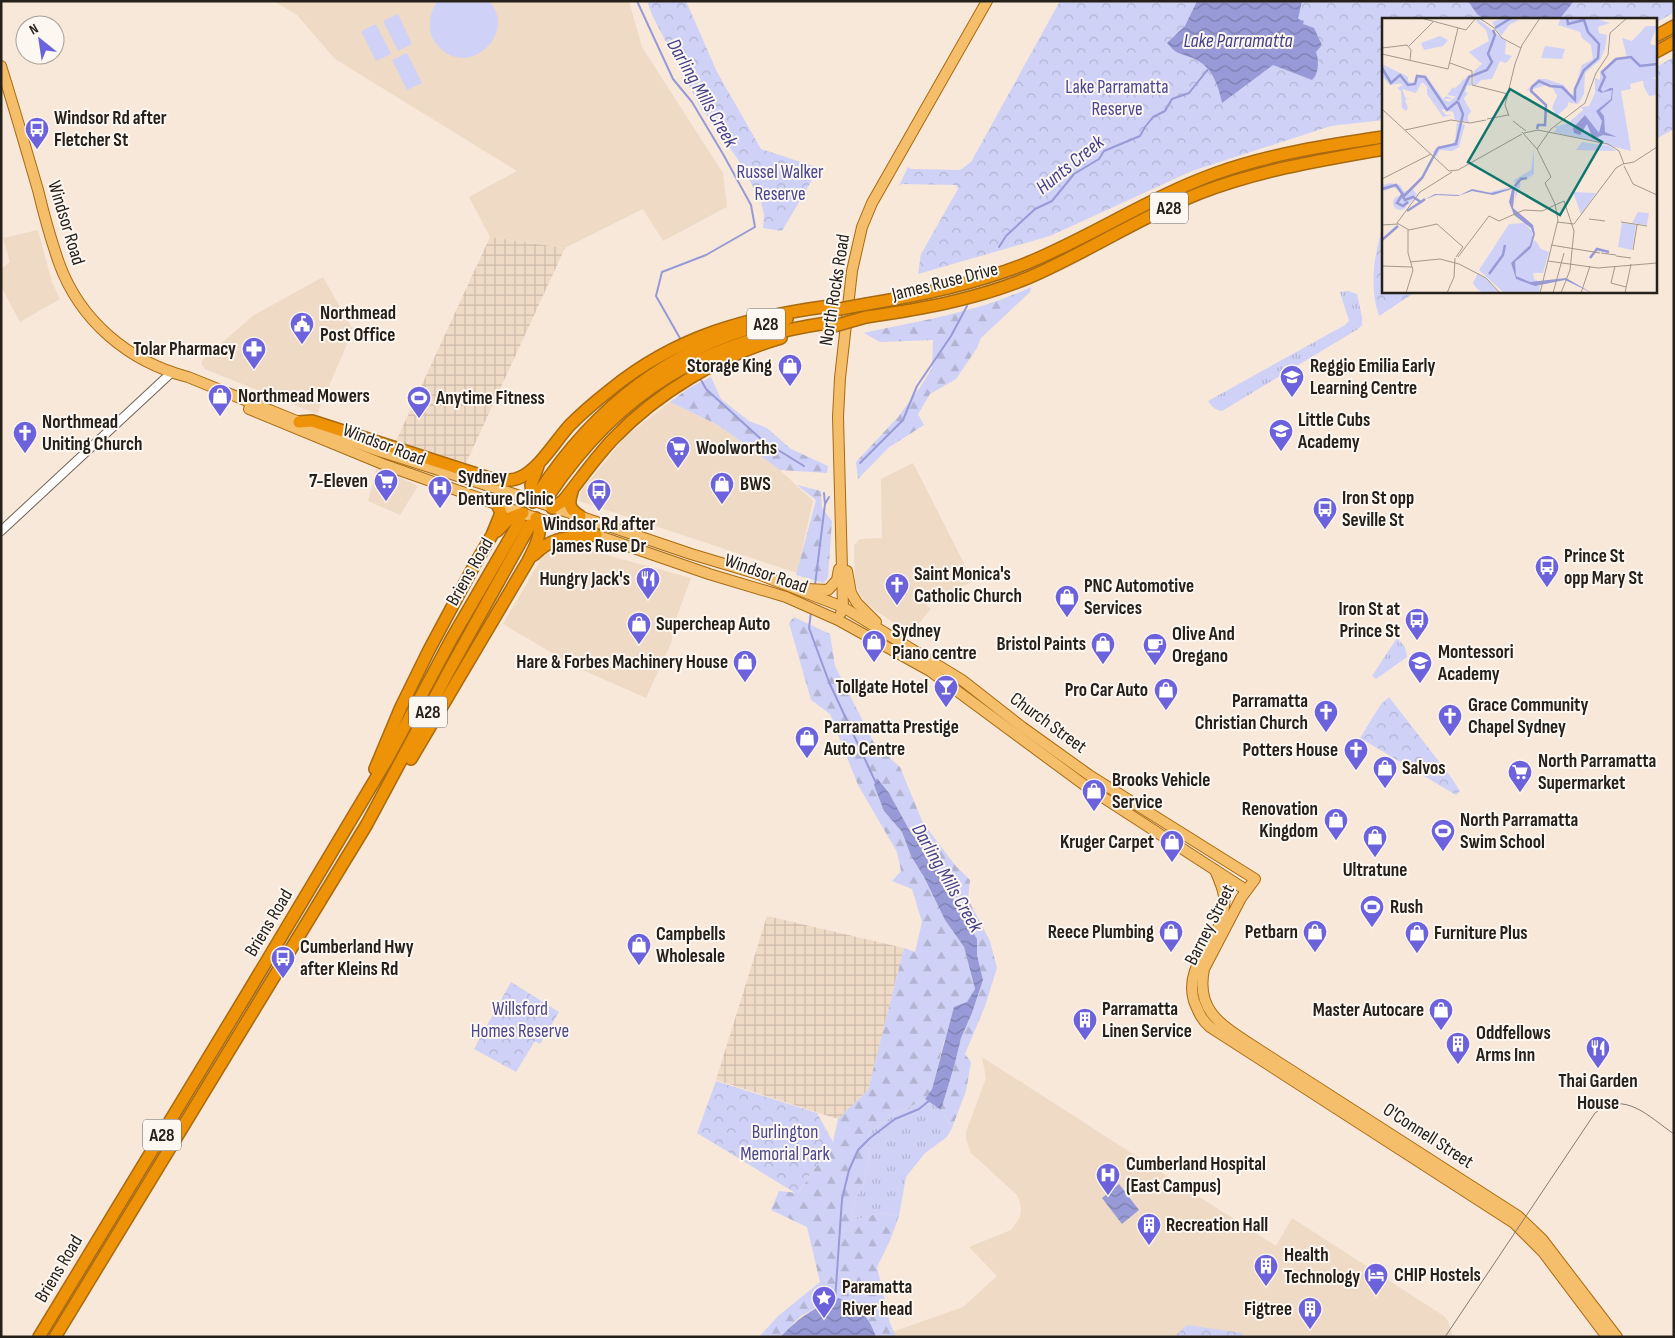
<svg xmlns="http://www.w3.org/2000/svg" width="1675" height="1338" font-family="'Sofia Sans Condensed',sans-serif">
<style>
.built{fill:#efdac6}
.industrial{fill:url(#industrial-grid)}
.grass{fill:url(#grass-tufts)}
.forest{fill:url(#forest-firs)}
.park{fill:url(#park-crowns)}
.garden{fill:#cfd2f6}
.water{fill:url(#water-waves)}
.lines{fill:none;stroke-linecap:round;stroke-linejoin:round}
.stream{stroke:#989ad7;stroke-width:2}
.minor-casing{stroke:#716457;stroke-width:10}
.major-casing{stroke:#a86a0f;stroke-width:12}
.highway-casing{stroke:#a86a0f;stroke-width:14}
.minor{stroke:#fff;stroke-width:8}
.major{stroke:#f5be6b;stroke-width:10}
.highway{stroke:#ee9208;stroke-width:11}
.tram{stroke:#847a71;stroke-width:1}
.highway-bridge-casing{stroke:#a86a0f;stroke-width:14;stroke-linecap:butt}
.highway-bridge{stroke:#ee9208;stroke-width:11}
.labels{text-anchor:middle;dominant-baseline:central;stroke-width:4;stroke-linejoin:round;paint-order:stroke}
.shield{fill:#fdf7f1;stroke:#66605b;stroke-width:1}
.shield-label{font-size:18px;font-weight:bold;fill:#26201b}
.park-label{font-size:19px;fill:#4a4690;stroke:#fdf7f1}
.poi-label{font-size:19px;font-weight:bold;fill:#26201b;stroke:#fdf7f1;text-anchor:start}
.street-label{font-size:19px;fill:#26201b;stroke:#fdf7f1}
.water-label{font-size:20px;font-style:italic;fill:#44408a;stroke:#fdf7f1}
.inset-river{fill:none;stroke:#989ad7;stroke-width:2.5}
.inset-road{fill:none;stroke:#a3988e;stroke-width:1}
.view{fill:#0f766e;fill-opacity:0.15;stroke:#0f766e;stroke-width:2.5}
.inset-edge{fill:none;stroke:#26201b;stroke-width:2.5}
</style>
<defs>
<pattern id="industrial-grid" width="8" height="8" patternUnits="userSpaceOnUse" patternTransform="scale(1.25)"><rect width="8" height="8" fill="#efdac6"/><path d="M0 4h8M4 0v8" fill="none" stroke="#cdbbaa"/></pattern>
<pattern id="grass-tufts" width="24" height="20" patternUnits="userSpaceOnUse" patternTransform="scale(1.25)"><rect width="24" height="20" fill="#cfd2f6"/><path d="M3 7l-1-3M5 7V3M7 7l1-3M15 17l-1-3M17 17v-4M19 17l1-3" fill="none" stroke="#b2b4d2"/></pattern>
<pattern id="forest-firs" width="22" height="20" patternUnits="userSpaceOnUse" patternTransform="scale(1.25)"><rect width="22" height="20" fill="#cfd2f6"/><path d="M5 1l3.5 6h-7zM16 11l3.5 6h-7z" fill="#b2b4d2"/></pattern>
<pattern id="park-crowns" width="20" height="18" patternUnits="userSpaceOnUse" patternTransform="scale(1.25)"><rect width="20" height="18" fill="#cfd2f6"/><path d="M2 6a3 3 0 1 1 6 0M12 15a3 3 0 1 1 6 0" fill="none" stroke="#b2b4d2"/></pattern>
<pattern id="water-waves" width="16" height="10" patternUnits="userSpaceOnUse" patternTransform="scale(1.25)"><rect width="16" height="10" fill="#989ad7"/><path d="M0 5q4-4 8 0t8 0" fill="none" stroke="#7c7dae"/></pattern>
</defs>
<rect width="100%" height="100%" fill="#f7e8da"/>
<!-- built -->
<g class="built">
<path d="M 274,1 L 629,1 L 642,47 L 723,173 L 727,207 L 663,241 L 643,209 L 565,248 L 490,237 L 469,197 L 517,171 L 335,59 L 297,15 Z"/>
<path d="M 38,230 L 52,282 L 60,299 L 20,322 L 3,290 L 1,290 L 1,269 L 10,262 L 3,238 Z"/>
<path d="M 323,277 L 353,330 L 317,414 L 205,369 L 202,365 L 202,360 L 254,315 Z"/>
<path d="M 670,402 L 718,425 L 780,470 L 813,501 L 797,573 L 579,501 L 581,491 L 625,437 Z"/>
<path d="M 913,463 L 973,581 L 926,605 L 931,609 L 910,634 L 875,610 L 866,603 L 859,593 L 855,581 L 854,545 L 860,539 L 882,538 L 881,479 Z"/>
<path d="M 377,467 L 418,486 L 400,515 L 368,501 Z"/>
<path d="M 568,546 L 583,546 L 610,556 L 691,578 L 677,616 L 671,643 L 646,698 L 576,667 L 503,624 L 544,554 L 553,549 Z"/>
<path d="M 982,1057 L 1276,1246 L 1292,1218 L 1444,1316 L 1448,1321 L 1453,1337 L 876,1337 L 872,1326 L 854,1306 L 895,1331 L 963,1307 L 997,1276 L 969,1247 L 1011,1230 L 1020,1217 L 1021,1209 L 1019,1199 L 1016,1194 L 971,1153 L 966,1139 L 966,1132 L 986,1078 Z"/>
</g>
<!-- industrial -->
<g class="industrial">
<path d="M 490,237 L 565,248 L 466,463 L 396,441 Z"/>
<path d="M 767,916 L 904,948 L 868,1090 L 838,1119 L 716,1080 Z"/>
</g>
<!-- grass -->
<g class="grass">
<path d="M 1348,291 L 1357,294 L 1362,317 L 1362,325 L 1358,329 L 1222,411 C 1215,410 1212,407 1208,401 L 1345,325 L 1349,321 L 1340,292 Z"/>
<path d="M 1397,638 L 1405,647 L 1407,657 L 1376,679 L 1372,676 Z"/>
<path d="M 925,1099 L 941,1110 L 952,1128 L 947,1137 L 925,1153 L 906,1177 L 899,1216 L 880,1213 L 851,1221 L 855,1199 L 863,1186 L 870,1154 L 868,1133 L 894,1115 Z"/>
</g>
<!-- forest -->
<g class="forest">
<path d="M 1031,287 L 1030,292 L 981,338 L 977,348 L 956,379 L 930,394 L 918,414 L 924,425 L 888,448 L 858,479 L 856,462 L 898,417 L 921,386 L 932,368 L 933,340 L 880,342 L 864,333 C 920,321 979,312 1031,287 Z"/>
<path d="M 711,377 L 721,399 L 749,421 L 767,428 L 791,449 L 828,466 L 827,473 L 780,470 L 718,425 L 670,402 L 689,388 Z"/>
<path d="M 797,485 L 821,491 L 822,508 L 832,521 L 828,577 L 824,583 L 796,575 L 816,500 Z"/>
<path d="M 794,617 L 830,634 L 835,666 L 875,745 L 900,767 L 923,823 L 955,865 L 970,880 L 968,899 L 990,941 L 997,968 L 985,1006 L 965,1054 L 971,1062 L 966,1091 L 952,1128 L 941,1110 L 955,1063 L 961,1038 L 972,1013 L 983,980 L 977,955 L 977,939 L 956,904 L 932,858 L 911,833 L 889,793 L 877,778 L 884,811 L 902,832 L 911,856 L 924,877 L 945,920 L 964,947 L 975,990 L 944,1041 L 932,1089 L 925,1099 L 894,1115 L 868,1133 L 870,1154 L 863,1186 L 855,1199 L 851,1221 L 880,1213 L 899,1216 L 889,1243 L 877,1267 L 890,1323 L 896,1337 L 876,1337 L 872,1326 L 821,1305 L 801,1316 L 780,1337 L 759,1337 L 778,1316 L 820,1282 L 807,1227 L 771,1210 L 779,1191 L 798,1193 L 833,1142 L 838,1119 L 868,1090 L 904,948 L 915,952 L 922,922 L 912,889 L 892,881 L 901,871 L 897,852 L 858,785 L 830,714 L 811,700 L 789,623 Z"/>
</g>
<!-- park -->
<g class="park">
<path d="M 647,1 L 686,1 L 717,72 L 761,149 L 819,168 L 782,231 L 763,228 L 764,214 L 761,202 L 741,164 L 721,135 L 715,122 L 703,112 L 698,103 L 653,17 Z"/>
<path d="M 1060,1 L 1674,1 L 1674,12 L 1656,23 L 1656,19 L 1384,19 L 1384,120 L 1331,126 L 1192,171 L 1050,236 L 918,274 L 921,254 L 958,189 L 956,185 L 902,184 L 899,186 L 908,167 L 911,169 L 960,170 L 971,162 Z"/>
<path d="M 1674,57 L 1674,129 L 1656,139 L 1656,67 Z"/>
<path d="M 1384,221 L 1384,291 L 1417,291 L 1379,316 C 1368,284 1375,253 1384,221 Z"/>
<path d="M 1389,697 L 1451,777 L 1460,791 L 1456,795 L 1360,738 L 1381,704 Z"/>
<path d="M 511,982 L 559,1012 L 540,1044 L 535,1041 L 516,1072 L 474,1049 Z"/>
<path d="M 716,1081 L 817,1113 L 833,1142 L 797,1194 L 697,1133 Z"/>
<path d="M 1187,1325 L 1242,1333 L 1244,1337 L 1174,1337 Z"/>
</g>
<!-- garden -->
<g class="garden">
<path d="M 438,1 L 489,1 C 517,31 473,76 442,50 C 437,45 431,38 430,30 C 429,20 431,9 438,1 Z"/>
<path d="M 398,14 L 412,44 L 398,51 L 383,21 Z"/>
<path d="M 376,24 L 391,54 L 376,61 L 361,31 Z"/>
<path d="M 407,53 L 422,83 L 407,90 L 392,60 Z"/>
</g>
<!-- water -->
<g class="water">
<path d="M 1197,1 L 1302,1 L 1298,19 L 1304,21 L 1303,24 L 1314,28 L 1322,45 L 1316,52 C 1319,60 1319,74 1312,80 L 1273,65 L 1222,103 C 1218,83 1211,64 1190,57 C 1176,52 1177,54 1167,43 L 1185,26 Z"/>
<path d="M 1468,1 L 1574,1 L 1562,16 L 1557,19 L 1484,19 L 1477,14 Z"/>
<path d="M 877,778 L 889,793 L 911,833 L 932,858 L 956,904 L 977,939 L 977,955 L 983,980 L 972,1013 L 961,1038 L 955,1063 L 941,1110 L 925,1099 L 932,1089 L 954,1007 L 967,1002 L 975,989 L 964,947 L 945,920 L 924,877 L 911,856 L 902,832 L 884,811 L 874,785 Z"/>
<path d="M 1119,1184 L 1139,1210 L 1122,1224 L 1102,1198 Z"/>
<path d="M 839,1298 C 859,1308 869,1316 876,1337 L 780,1337 C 800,1317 813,1308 839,1298 Z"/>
</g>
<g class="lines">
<!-- stream -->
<g class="stream">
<path d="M 637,1 L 673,79 L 692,102 L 723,154 L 751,205 L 755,227 L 706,255 L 662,272 L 656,296 L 681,340"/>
<path d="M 999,247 L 1006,236 L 1035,209 L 1052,201 L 1074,174 L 1099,159 L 1104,151 L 1140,136 L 1145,127 L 1153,117 L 1165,111 L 1172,99 L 1189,93 L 1209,68"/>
<path d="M 700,378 L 706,389 L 762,440 L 804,466"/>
<path d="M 860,463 L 903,420 L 917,386 L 951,336 L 967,306"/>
<path d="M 825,504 L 829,497"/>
<path d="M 815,585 L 825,504 L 824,493"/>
<path d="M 811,612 L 809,628 L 829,682 L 876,783"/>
<path d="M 835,1301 L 842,1199 L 849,1170 L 858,1150 L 870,1138 L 895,1119 L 919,1109 L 930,1100"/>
</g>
<defs>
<path id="minor" d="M 1,531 L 171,373"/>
<g id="major">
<path d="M 1,66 C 14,107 26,149 38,190 C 44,215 51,240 59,263 C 80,321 129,362 188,377 L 299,422 L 379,451 L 511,493 L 691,554 L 758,574 L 843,607 L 962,680 L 1022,727 L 1089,775 L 1255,879 L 1241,898 L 1204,969 C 1196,1008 1218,1023 1247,1042 L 1518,1216 L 1542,1239 L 1617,1337"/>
<path d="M 249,409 L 385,465 L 536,518 L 596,535 L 709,574 L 786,597 L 838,620 L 930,671 L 1087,787 L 1246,890"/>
<path d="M 847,571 L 851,593 L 857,603 L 876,622"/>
<path d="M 807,589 L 828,590 L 837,580 L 839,569"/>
<path d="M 841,613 L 843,607 L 838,417 L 840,378 L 852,271 L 862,227 L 872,203 L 987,1"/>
<path d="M 1215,870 C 1220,882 1226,894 1224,907 C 1221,941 1183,964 1194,1001 C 1198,1011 1201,1019 1210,1027 L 1514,1223 L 1543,1252 L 1607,1337"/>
</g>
<g id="highway">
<path d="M 1656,36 L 1674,26"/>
<path d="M 1656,52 L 1674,42"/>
<path d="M 867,304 C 921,295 974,284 1025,264 C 1091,237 1150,197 1217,173 C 1271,154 1328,145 1384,137"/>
<path d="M 866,317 C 922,309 978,299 1030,277 C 1088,252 1142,216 1200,193 C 1260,170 1321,160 1384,149"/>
<path d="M 299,422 L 312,421 L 495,480 C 504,481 513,481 521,477 C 540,468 556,440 570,425 C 583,412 596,401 610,390 C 676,336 747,317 830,306"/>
<path d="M 539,492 C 598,402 680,341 787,319"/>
<path d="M 572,492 C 568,504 569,509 580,516"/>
<path d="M 549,495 C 619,391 704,341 827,323"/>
<path d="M 533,502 L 531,485 L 538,466"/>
<path d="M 552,508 L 563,501 C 580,480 595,458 613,439 C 658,392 719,356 781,338"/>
<path d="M 497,531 L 510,518 L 523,513"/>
<path d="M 534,555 C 553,535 571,538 596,535"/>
<path d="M 411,759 L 528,561 C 535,547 544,532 536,518"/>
<path d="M 375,769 L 401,707 L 429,650 L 475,564 L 492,535 L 501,513 L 497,504"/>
<path d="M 39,1337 L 250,989 L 388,758 L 452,638 L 520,521"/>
<path d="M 55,1337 L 367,824 L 450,669 L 530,525"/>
</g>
</defs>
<!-- minor casing -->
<use href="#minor" class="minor-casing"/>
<!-- major casing -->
<use href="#major" class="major-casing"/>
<!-- highway casing -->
<use href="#highway" class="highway-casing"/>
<!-- minor -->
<use href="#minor" class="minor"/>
<!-- major -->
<use href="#major" class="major"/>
<!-- highway -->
<use href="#highway" class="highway"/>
<!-- tram -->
<path class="tram" d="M 1445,1337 L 1595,1113 C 1624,1089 1649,1117 1674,1134"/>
<defs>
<g id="highway-bridge">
<path d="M 829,311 L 867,304"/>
<path d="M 827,328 L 866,317"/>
</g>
</defs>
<!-- highway-bridge casing -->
<use href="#highway-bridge" class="highway-bridge-casing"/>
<!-- highway-bridge -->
<use href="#highway-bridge" class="highway-bridge"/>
</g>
<!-- icons -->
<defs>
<symbol id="bus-pin" viewBox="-11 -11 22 30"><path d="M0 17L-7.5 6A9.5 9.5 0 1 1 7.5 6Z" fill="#6c62dc" stroke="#fdf7f1"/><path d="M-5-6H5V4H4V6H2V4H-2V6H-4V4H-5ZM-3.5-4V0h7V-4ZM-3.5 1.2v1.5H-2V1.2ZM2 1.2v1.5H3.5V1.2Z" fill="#fff"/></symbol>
<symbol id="civic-pin" viewBox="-11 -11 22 30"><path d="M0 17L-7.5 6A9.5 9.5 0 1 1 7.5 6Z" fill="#6c62dc" stroke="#fdf7f1"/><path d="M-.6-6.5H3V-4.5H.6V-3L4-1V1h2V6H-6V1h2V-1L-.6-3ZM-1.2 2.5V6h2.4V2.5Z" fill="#fff"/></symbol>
<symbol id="pharmacy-pin" viewBox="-11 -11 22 30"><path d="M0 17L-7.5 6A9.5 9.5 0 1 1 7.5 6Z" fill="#6c62dc" stroke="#fdf7f1"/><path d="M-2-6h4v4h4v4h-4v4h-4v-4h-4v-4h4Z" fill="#fff"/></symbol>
<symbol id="shop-pin" viewBox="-11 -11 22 30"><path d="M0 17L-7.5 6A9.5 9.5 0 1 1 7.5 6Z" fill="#6c62dc" stroke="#fdf7f1"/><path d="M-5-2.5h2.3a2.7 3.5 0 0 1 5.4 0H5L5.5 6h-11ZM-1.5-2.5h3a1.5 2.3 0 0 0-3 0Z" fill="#fff"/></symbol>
<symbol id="school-pin" viewBox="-11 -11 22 30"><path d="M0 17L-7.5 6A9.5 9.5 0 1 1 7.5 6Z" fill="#6c62dc" stroke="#fdf7f1"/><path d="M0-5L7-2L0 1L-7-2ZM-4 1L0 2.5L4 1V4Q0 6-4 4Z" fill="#fff"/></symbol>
<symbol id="stadium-pin" viewBox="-11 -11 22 30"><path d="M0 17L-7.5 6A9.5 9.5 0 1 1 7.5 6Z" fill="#6c62dc" stroke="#fdf7f1"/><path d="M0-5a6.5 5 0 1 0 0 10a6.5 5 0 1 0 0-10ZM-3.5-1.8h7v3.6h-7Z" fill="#fff"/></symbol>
<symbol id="church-pin" viewBox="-11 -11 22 30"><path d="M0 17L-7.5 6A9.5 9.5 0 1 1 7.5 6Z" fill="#6c62dc" stroke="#fdf7f1"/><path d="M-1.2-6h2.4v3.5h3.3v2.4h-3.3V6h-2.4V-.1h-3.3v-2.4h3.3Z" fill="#fff"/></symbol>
<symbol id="supermarket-pin" viewBox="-11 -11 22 30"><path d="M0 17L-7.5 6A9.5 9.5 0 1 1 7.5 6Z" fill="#6c62dc" stroke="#fdf7f1"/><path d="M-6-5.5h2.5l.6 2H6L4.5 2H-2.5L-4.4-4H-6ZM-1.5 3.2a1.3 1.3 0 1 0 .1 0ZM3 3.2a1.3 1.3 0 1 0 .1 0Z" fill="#fff"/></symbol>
<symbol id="hospital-pin" viewBox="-11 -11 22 30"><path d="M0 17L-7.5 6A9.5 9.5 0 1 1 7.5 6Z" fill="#6c62dc" stroke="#fdf7f1"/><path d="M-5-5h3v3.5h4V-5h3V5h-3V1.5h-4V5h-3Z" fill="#fff"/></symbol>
<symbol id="restaurant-pin" viewBox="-11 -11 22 30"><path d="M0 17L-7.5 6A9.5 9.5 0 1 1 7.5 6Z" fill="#6c62dc" stroke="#fdf7f1"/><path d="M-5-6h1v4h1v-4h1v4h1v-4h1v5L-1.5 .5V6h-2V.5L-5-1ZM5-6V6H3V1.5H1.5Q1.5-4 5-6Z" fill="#fff"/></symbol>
<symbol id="cafe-pin" viewBox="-11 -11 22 30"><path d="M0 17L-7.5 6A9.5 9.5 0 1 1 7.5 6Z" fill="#6c62dc" stroke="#fdf7f1"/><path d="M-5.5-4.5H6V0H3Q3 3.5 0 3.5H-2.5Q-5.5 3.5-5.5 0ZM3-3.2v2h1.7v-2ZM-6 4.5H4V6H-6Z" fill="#fff"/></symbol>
<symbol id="bar-pin" viewBox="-11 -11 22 30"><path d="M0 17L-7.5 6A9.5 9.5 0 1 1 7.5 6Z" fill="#6c62dc" stroke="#fdf7f1"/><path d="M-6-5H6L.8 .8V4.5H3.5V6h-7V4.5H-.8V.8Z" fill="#fff"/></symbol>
<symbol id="building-pin" viewBox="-11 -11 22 30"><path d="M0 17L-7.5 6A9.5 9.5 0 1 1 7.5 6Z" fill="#6c62dc" stroke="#fdf7f1"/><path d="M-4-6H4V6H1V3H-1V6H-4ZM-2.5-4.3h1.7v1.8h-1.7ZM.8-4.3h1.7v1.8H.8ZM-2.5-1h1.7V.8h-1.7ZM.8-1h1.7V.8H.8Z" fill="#fff"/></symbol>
<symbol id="hotel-pin" viewBox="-11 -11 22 30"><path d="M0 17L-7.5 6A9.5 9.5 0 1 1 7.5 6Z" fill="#6c62dc" stroke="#fdf7f1"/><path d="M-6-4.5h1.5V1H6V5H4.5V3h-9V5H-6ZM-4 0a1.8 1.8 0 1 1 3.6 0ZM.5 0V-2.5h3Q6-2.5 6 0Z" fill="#fff"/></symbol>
<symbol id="sight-pin" viewBox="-11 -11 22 30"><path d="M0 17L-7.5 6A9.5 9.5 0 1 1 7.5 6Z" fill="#6c62dc" stroke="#fdf7f1"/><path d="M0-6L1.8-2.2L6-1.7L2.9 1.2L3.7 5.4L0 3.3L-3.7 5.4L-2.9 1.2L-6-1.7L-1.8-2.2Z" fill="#fff"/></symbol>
</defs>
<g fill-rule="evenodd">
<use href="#bus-pin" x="23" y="115" width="28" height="38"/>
<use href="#civic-pin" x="288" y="310" width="28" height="38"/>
<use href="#pharmacy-pin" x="240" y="335" width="28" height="38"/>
<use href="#shop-pin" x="776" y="352" width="28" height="38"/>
<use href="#school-pin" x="1278" y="363" width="28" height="38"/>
<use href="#shop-pin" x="206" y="382" width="28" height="38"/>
<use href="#stadium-pin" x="405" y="384" width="28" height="38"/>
<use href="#school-pin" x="1267" y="417" width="28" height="38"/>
<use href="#church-pin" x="11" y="419" width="28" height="38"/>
<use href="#supermarket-pin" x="664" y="434" width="28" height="38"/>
<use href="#supermarket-pin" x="372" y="467" width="28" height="38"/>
<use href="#shop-pin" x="708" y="470" width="28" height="38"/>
<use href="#hospital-pin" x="426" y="474" width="28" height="38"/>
<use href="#bus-pin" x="585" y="477" width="28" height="38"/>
<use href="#bus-pin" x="1311" y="495" width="28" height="38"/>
<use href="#bus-pin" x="1533" y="553" width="28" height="38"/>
<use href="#restaurant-pin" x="634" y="565" width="28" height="38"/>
<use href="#church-pin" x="883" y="571" width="28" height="38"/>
<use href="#shop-pin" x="1053" y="583" width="28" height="38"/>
<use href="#bus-pin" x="1403" y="606" width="28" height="38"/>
<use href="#shop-pin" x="625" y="610" width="28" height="38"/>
<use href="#shop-pin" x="860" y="628" width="28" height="38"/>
<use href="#shop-pin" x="1089" y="630" width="28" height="38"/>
<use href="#cafe-pin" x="1141" y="631" width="28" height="38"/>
<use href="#shop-pin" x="731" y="648" width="28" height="38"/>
<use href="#school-pin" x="1406" y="649" width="28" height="38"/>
<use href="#bar-pin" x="932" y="673" width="28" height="38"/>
<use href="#shop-pin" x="1152" y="676" width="28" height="38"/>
<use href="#church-pin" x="1312" y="698" width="28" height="38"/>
<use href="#church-pin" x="1436" y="702" width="28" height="38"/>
<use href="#shop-pin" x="793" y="724" width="28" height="38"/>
<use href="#church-pin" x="1342" y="736" width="28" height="38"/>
<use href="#shop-pin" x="1371" y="754" width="28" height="38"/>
<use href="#supermarket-pin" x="1506" y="758" width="28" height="38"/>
<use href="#shop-pin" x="1080" y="777" width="28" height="38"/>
<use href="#shop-pin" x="1322" y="806" width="28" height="38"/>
<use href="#stadium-pin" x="1429" y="817" width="28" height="38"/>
<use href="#shop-pin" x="1361" y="823" width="28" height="38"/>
<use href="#shop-pin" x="1158" y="828" width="28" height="38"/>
<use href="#stadium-pin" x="1358" y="893" width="28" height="38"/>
<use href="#shop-pin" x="1157" y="918" width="28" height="38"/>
<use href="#shop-pin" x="1301" y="918" width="28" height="38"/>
<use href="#shop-pin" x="1403" y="919" width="28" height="38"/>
<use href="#shop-pin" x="625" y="931" width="28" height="38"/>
<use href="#bus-pin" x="269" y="944" width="28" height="38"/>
<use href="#shop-pin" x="1427" y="996" width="28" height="38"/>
<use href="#building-pin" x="1071" y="1006" width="28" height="38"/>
<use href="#building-pin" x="1444" y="1030" width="28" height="38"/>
<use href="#restaurant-pin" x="1584" y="1034" width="28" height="38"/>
<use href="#hospital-pin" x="1094" y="1161" width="28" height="38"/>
<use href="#building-pin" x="1135" y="1211" width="28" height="38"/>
<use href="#building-pin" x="1252" y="1252" width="28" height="38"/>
<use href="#hotel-pin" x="1362" y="1261" width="28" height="38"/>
<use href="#sight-pin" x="810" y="1284" width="28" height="38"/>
<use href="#building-pin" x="1296" y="1295" width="28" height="38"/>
</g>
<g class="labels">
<!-- shield labels -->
<g class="shield">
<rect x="1150" y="192.5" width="38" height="31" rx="4"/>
<rect x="747" y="308.5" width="38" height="31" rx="4"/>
<rect x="409" y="696.5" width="38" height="31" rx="4"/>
<rect x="143" y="1119.5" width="38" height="31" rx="4"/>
</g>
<g class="shield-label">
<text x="1169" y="208">A28</text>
<text x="766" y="324">A28</text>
<text x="428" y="712">A28</text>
<text x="162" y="1135">A28</text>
</g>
<!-- park labels -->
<g class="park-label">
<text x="1117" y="87">Lake Parramatta<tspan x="1117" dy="22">Reserve</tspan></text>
<text x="780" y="172">Russel Walker<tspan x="780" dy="22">Reserve</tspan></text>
<text x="520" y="1009">Willsford<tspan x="520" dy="22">Homes Reserve</tspan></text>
<text x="785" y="1132">Burlington<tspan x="785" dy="22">Memorial Park</tspan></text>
</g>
<!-- poi labels -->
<g class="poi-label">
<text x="54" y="118">Windsor Rd after<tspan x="54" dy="22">Fletcher St</tspan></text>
<text x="320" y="313">Northmead<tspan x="320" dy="22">Post Office</tspan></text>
<text x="236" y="349" text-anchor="end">Tolar Pharmacy</text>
<text x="772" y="366" text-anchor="end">Storage King</text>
<text x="1310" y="366">Reggio Emilia Early<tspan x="1310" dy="22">Learning Centre</tspan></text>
<text x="238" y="396">Northmead Mowers</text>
<text x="436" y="398">Anytime Fitness</text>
<text x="1298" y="420">Little Cubs<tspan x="1298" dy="22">Academy</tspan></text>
<text x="42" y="422">Northmead<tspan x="42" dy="22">Uniting Church</tspan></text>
<text x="696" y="448">Woolworths</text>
<text x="458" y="477">Sydney<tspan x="458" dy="22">Denture Clinic</tspan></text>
<text x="368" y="481" text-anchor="end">7-Eleven</text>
<text x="740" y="484">BWS</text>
<text x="1342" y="498">Iron St opp<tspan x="1342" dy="22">Seville St</tspan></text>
<text x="599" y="524" text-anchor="middle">Windsor Rd after<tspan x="599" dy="22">James Ruse Dr</tspan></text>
<text x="1564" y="556">Prince St<tspan x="1564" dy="22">opp Mary St</tspan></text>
<text x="914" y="574">Saint Monica's<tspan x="914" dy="22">Catholic Church</tspan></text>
<text x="630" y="579" text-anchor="end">Hungry Jack's</text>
<text x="1084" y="586">PNC Automotive<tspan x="1084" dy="22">Services</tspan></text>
<text x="1400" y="609" text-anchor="end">Iron St at<tspan x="1400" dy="22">Prince St</tspan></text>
<text x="656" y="624">Supercheap Auto</text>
<text x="892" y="631">Sydney<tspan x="892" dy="22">Piano centre</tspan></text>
<text x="1172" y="634">Olive And<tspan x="1172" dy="22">Oregano</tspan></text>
<text x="1086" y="644" text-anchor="end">Bristol Paints</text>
<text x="1438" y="652">Montessori<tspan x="1438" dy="22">Academy</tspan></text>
<text x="728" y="662" text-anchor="end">Hare &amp; Forbes Machinery House</text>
<text x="928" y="687" text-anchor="end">Tollgate Hotel</text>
<text x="1148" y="690" text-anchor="end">Pro Car Auto</text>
<text x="1308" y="701" text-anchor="end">Parramatta<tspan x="1308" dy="22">Christian Church</tspan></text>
<text x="1468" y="705">Grace Community<tspan x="1468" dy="22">Chapel Sydney</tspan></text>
<text x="824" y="727">Parramatta Prestige<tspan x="824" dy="22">Auto Centre</tspan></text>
<text x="1338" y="750" text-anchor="end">Potters House</text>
<text x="1538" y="761">North Parramatta<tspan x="1538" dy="22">Supermarket</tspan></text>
<text x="1402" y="768">Salvos</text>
<text x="1112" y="780">Brooks Vehicle<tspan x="1112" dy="22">Service</tspan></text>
<text x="1318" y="809" text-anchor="end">Renovation<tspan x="1318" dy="22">Kingdom</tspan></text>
<text x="1460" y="820">North Parramatta<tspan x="1460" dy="22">Swim School</tspan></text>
<text x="1154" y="842" text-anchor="end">Kruger Carpet</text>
<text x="1375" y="870" text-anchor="middle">Ultratune</text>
<text x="1390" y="907">Rush</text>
<text x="1154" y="932" text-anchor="end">Reece Plumbing</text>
<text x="1298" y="932" text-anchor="end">Petbarn</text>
<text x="1434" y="933">Furniture Plus</text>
<text x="656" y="934">Campbells<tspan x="656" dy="22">Wholesale</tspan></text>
<text x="300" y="947">Cumberland Hwy<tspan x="300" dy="22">after Kleins Rd</tspan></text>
<text x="1102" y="1009">Parramatta<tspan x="1102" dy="22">Linen Service</tspan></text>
<text x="1424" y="1010" text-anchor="end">Master Autocare</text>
<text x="1476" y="1033">Oddfellows<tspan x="1476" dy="22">Arms Inn</tspan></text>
<text x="1598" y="1081" text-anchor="middle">Thai Garden<tspan x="1598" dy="22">House</tspan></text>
<text x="1126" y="1164">Cumberland Hospital<tspan x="1126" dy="22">(East Campus)</tspan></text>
<text x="1166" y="1225">Recreation Hall</text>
<text x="1284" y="1255">Health<tspan x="1284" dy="22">Technology</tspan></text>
<text x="1394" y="1275">CHIP Hostels</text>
<text x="842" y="1287">Paramatta<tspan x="842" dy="22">River head</tspan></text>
<text x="1292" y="1309" text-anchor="end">Figtree</text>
</g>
<!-- street labels -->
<g class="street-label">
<text transform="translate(66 223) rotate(73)">Windsor Road</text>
<text transform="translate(945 282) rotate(-14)">James Ruse Drive</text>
<text transform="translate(835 290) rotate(-81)">North Rocks Road</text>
<text transform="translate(384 445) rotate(21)">Windsor Road</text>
<text transform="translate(470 572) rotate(-60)">Briens Road</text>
<text transform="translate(766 574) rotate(19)">Windsor Road</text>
<text transform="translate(1048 723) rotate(36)">Church Street</text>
<text transform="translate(269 923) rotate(-59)">Briens Road</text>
<text transform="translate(1210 925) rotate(-63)">Barney Street</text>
<text transform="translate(1428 1136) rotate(33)">O'Connell Street</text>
<text transform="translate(59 1269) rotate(-59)">Briens Road</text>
</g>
<!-- water labels -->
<g class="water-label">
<text x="1238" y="41">Lake Parramatta</text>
<text transform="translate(702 93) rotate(60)">Darling Mills Creek</text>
<text transform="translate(1070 165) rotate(-39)">Hunts Creek</text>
<text transform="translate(947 878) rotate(60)">Darling Mills Creek</text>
</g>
</g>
<!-- overview -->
<g transform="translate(1382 18)">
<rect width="275" height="275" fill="#f7e8da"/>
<path d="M 122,0 L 137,2 L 127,7 L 119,18 L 110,4 ZM 179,0 L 212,0 L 228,5 L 216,9 L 217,15 L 225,17 L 223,31 L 218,42 L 203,55 L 202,76 L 196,86 L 184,84 L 174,69 L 165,67 L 144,73 L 156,61 L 164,61 L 182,67 L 190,78 L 200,47 L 211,41 L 209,27 L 200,20 L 198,14 L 176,7 ZM 0,46 L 14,58 L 22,56 L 28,65 L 33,64 L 34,57 L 44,58 L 61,81 L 64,78 L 71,81 L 61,81 L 67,84 L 75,78 L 67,76 L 88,56 L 89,67 L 85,67 L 81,80 L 89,93 L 85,99 L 87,104 L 73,102 L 71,94 L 59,91 L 64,97 L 70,97 L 61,99 L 45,76 L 45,69 L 49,72 L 40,64 L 34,75 L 20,71 L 24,81 L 30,80 L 23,82 L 26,90 L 24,93 L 20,90 L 19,73 L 15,70 L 21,67 L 20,65 L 8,67 ZM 75,104 L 83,107 L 77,129 L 70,133 L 58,132 L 54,139 L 51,134 L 56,128 L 69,127 L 73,123 ZM 152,130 L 152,156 L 145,163 L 150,157 L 137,164 L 139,166 L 133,181 L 134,171 L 131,168 L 111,175 L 106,175 L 133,167 L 132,162 L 149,152 ZM 0,164 L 2,167 L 8,165 L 18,167 L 22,174 L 30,170 L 35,177 L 26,187 L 15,180 L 19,176 L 15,171 L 11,169 L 3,173 L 0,171 Z" fill="#cfd2f6"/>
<path d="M 96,1 L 124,23 L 123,36 L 130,38 L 124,45 L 118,43 L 110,61 L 99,62 L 94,67 L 91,67 L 92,53 L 100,46 L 87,34 L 107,23 L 104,12 L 94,3 ZM 264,8 L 275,8 L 268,26 L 275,28 L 275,59 L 248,66 L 249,71 L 239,73 L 249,133 L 171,114 L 175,111 L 172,109 L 186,105 L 201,92 L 199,89 L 207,88 L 213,75 L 213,60 L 218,62 L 218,55 L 232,41 L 245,39 L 240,20 L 250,23 ZM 58,18 L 66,22 L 61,28 L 42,32 L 39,25 ZM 163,28 L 183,31 L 180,41 L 159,40 ZM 0,46 L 26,59 L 25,65 L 21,67 L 14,63 L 8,67 L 0,58 ZM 81,61 L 89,68 L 85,67 L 83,74 L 86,75 L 82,80 L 86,91 L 90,93 L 86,94 L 86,100 L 74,102 L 69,86 L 66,93 L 58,87 L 61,82 L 70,85 L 76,82 L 76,79 L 65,77 L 71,69 L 73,71 L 78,69 ZM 170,69 L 179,69 L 185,75 L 186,88 L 175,98 L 170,90 L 175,78 ZM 200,124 L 227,128 L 234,133 L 194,132 ZM 191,174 L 214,175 L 199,196 ZM11 185a7 7 0 1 1 14 0a7 7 0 1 1-14 0ZM 256,194 L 267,195 L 265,207 L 250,205 ZM 142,205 L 150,213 L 150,225 L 129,245 L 134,261 L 158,268 L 157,275 L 122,275 L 97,252 L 127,206 ZM 240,205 L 254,207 L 250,232 L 236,229 ZM 153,222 L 159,231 L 167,234 L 161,255 L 151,255 L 152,261 L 159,264 L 144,264 L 134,258 L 131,247 ZM 96,255 L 107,263 L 117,275 L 101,275 L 94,270 L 91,265 Z" fill="#cfd2f6"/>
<path d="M 269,59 L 275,62 L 275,77 L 267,78 L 262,69 L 261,62 ZM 246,208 L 252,209 L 252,212 L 249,229 L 244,229 L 247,211 L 244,218 L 239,217 L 240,210 L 246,211 ZM148 245a7 7 0 1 1 14 0a7 7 0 1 1-14 0Z" fill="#cfd2f6"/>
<path d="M 228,70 L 231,70 L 230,82 L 218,93 L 222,98 L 223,114 L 235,119 L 221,117 L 211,121 L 205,106 L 198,117 L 192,115 L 191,110 L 203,97 L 217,115 L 220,103 L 214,93 L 229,81 L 230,72 L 219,75 ZM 133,169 L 131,190 L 151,207 L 153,216 L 149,230 L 133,244 L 134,258 L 148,264 L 184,260 L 210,275 L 183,262 L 153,268 L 134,261 L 129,245 L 148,227 L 151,216 L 149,210 L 132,197 L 127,184 L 130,171 L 111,177 L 90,173 L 76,178 L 54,177 L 42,182 L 53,176 L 78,177 L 90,171 L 109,175 Z" fill="#989ad7"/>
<path class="inset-river" d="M 113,10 L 129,0M 0,50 L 9,65 L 18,57 L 26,67 L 33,66 L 35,58 L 43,59 L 65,92 L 76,83M 220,74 L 217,72 L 223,59 L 220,54 L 234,41 L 249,39 L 258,48 L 275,46M 76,82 L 87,59 L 105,52 L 110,44 L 106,36 L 113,17 L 111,12M 155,111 L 156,107 L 163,107 L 164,87 L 149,73 L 150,69 L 157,63 L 168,68 L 180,69 L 193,82 L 193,71 L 202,52 L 216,40 L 217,26 L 206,14 L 202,2 L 186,6 L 185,0M 56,130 L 74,126 L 81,96 L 76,84M 133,168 L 139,161 L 145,160M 0,171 L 14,167 L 22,178M 20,177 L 15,185 L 21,188 L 26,184M 43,181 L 39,184 L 31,179 L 23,182 L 21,179 L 40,160 L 56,130M 25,193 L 39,184M 0,222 L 16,208M 208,240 L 215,231 L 227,234M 107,256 L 121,237 L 123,227"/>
<path class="inset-road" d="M 39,0 L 84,12 L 94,0M 97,0 L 111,9 L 120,20 L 139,30M 27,28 L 51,4M 0,30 L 25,27 L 29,32 L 28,42M 0,36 L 66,51 L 76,10M 68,45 L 90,53 L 90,67 L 126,76M 0,91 L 67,153 L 76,152 L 140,116M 127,98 L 123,87 L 133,46 L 140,27 L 158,0M 105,101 L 126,97M 131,103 L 144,113M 23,112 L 69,102 L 88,105 L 104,102M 140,114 L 155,131 L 169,159 L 163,165 L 173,186 L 176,202 L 158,275M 142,115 L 156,112 L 226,126 L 237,133 L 242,146M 155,131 L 169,111 L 203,85 L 214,55 L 226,37 L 228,15 L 245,0M 241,146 L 252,144 L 275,129M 242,148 L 251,166 L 275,177M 0,161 L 49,136M 207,201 L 223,203M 175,204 L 192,206 L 234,150 L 241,146M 239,204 L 265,208M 15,205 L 27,212 L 55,206 L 81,229 L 74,239M 15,205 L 38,174 L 70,154M 0,207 L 16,206M 169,227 L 218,235M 251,232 L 255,207M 219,235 L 234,237M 234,238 L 249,240M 76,239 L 107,198 L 117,203 L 142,192 L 160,193 L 182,183 L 192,213 L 188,252 L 179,275M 166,243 L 216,250 L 275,245M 28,244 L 58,241 L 77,246 L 104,260 L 118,275M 0,248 L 30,249M 233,248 L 229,265 L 244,269M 24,275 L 31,252 L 26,235 L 26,212M 65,275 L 72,259 L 73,240M 171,275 L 182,235M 199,275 L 208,248M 243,275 L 249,246"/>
<path class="view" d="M 128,71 L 220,124 L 178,197 L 86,144 Z"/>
<rect width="275" height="275" class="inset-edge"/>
</g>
<!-- border -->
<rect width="1675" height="1338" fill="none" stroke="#26201b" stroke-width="5"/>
<!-- north arrow -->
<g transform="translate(40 40) rotate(330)"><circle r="24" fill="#fdf7f1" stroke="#a7a19b"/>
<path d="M0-4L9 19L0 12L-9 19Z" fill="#6c62dc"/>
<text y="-8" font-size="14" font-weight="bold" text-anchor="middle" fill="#26201b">N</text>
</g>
</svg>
